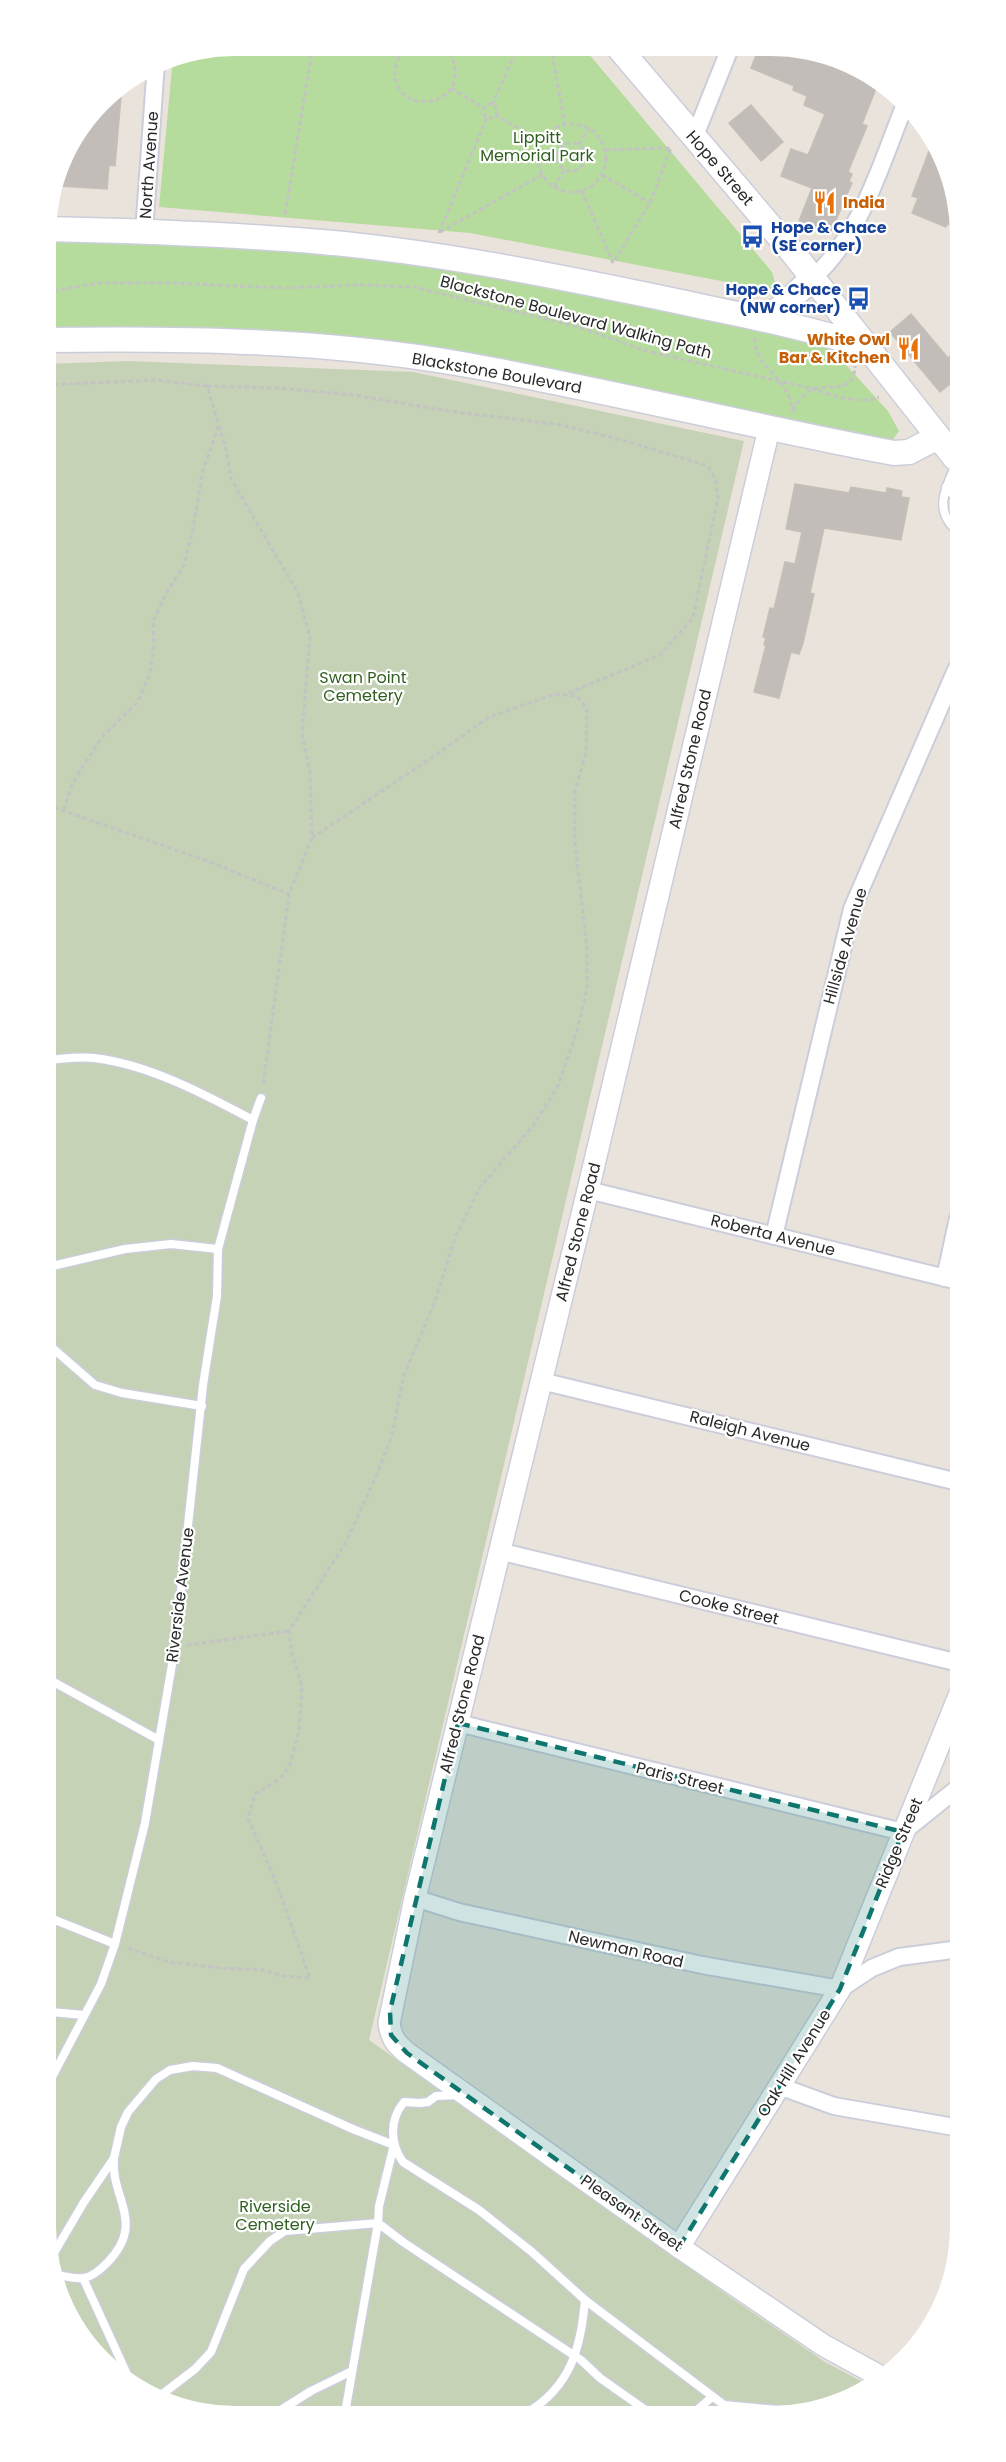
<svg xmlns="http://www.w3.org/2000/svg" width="1006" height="2462" font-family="Poppins,sans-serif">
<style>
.green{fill:#b6dc9d}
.cemetery{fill:#c5d2b5}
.building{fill:#c2bdb9;stroke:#c5bfb6;stroke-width:1.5}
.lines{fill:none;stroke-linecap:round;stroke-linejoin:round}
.service-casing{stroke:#cbceda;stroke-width:11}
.minor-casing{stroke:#cbceda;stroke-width:20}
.tertiary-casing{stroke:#cbceda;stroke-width:24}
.secondary-casing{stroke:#cbceda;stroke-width:27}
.path{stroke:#c3c3c3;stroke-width:3;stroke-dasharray:4.5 3;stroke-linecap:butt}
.service{stroke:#fff;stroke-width:8}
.minor{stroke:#fff;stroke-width:16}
.tertiary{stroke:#fff;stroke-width:21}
.secondary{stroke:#fff;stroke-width:24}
.marked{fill:#0f766e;fill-opacity:0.2;stroke:#0f766e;stroke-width:4.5;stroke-dasharray:12 8;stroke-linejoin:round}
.labels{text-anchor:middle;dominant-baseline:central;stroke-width:4.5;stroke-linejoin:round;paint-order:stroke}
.park-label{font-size:16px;fill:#305f20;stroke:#fff}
.street-label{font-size:16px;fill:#292929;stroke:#fff}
.food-label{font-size:16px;font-weight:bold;fill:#c56008;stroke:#fff;text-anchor:start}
.transit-label{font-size:16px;font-weight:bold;fill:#164399;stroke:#fff;text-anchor:start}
</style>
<rect width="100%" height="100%" fill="#eae3dc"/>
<!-- green -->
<g class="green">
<path d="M 235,45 L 583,47 L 772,272 L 776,286 L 771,291 L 768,290 L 470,233 L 159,207 L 173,57 Z"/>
<path d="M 101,240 L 328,253 L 547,283 L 828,345 L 888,411 L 899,431 L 889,445 L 535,365 L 410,345 L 46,331 L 45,243 Z"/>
</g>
<!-- cemetery -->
<path class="cemetery" d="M 128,361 L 413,372 L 744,441 L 369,2040 L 733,2299 L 825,2362 L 872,2387 L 867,2391 L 820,2411 L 198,2413 L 150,2397 L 101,2362 L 51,2276 L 46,364 Z"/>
<!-- building -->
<g class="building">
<path d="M 759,48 L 808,49 L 845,64 L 846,62 L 856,65 L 879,81 L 862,124 L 867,126 L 848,172 L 852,174 L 849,182 L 852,183 L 830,234 L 799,221 L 812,188 L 781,176 L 791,149 L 808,155 L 825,114 L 804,105 L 807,96 L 793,90 L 794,86 L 751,68 Z"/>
<path d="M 122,85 L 115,166 L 109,165 L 107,189 L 60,186 L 64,151 L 70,144 L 77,144 L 78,133 L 109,92 Z"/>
<path d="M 751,105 L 783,142 L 761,161 L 729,123 Z"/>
<path d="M 931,146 L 954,185 L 950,196 L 955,198 L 955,227 L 947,224 L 946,227 L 912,213 L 918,198 L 912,196 Z"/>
<path d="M 911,314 L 948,358 L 955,352 L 955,380 L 940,392 L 890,332 Z"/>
<path d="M 795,484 L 849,493 L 851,487 L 886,493 L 887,488 L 902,491 L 901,497 L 909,498 L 901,540 L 824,528 L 810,593 L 814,594 L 803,643 L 799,654 L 791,652 L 779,698 L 754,692 L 766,645 L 764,645 L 766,637 L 763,637 L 770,608 L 774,609 L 785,562 L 795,564 L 802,532 L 786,529 Z"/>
</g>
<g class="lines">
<defs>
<g id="service">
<path d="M 955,467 C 945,489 934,510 956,530"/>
<path d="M 946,487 L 956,498"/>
<path d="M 48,1060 C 63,1059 79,1056 94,1058 C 148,1064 206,1095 253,1120"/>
<path d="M 48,1267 L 125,1249 L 171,1244 L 218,1249"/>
<path d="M 49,1345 L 95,1385 L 122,1393 L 202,1406"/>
<path d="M 50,1680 L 159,1740"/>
<path d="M 50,1918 L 115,1944"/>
<path d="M 51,2012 L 84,2015"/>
<path d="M 51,2079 L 101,1984 L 115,1944 L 145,1823 L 175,1647 L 203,1385 L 217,1296 L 218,1249 L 253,1120 L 261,1098"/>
<path d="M 459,2095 L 436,2096 L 428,2102 L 420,2103 L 404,2102 C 389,2120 390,2144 403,2162 L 479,2210 L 532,2252 L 585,2300 L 724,2405 L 788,2411"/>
<path d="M 51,2258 L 84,2202 L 114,2158 L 121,2127 L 128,2112 L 156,2079 L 170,2070 L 193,2066 L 217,2068 L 355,2130 L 394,2145 L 379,2206 L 378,2223 L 403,2242 L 581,2360 L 600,2378 L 647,2411"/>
<path d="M 51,2275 C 62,2274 73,2280 84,2278 C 92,2277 101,2269 107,2263 C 147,2222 110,2198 114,2158"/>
<path d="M 83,2278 L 131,2383"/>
<path d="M 156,2399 L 195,2369 L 211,2352 L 244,2269 L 270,2241 L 285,2231 L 378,2223 L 345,2413"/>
<path d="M 696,2411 L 712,2397"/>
<path d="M 528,2412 C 571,2386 581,2347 585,2300"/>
<path d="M 276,2413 L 311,2391 L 352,2371"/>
</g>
<g id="minor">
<path d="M 694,138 L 730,48"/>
<path d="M 144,232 L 156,63"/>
<path d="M 813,278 C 863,232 881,163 906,102"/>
<path d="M 588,1190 L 958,1281"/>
<path d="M 774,1236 L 852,909 L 956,670"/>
<path d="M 945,1278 L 958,1218"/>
<path d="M 541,1381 L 958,1482"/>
<path d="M 499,1551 L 959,1663"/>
<path d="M 458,1723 L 903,1832 L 959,1787"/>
<path d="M 415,1898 L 459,1912 L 702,1965 L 840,1989 L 872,1968 L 899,1957 L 960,1949"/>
<path d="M 779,2086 L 834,2106 L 960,2128"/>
</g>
<g id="tertiary">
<path d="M 769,429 L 588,1190 L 415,1898 L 389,2023 C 391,2038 396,2044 407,2053 L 679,2247 L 823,2345 L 883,2378"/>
<path d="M 679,2247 L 840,1989 L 959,1696"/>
</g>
<g id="secondary">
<path d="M 618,47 L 793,253 L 955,458"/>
<path d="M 45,229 C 138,231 230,234 322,242 C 437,252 550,275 662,298 C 730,313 799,325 865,346"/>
<path d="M 757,318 L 778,310 L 813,278"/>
<path d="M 46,340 C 185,338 325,340 462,364 C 607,390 750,426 894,453 L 909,452 L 938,437"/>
</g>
</defs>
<!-- service casing -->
<use href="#service" class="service-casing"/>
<!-- minor casing -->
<use href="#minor" class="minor-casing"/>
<!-- tertiary casing -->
<use href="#tertiary" class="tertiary-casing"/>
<!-- secondary casing -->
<use href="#secondary" class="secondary-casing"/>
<!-- path -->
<g class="path">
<path d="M 378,46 L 399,58"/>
<path d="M 410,46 C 401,52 395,62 395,73 C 395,114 460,110 455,69 C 454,59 449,51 440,46"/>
<path d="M 551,47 L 565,125"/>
<path d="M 451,88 L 484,108"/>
<circle cx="490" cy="111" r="7"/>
<path d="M 492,105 L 518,47"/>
<path d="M 495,115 L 543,142"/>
<circle cx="572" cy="158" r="34"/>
<circle cx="571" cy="157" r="14"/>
<path d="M 579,144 L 589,128"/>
<path d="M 605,150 L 671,148 L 650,203 L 613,263"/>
<path d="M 602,175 L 650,203"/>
<path d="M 554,187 L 564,171"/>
<path d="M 582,191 L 613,263"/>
<path d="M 285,214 L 313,45"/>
<path d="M 440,232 L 542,175"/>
<path d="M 439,233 L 487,117"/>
<path d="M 46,292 L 100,283 L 169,283 L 287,288 L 358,285 L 414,287 L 579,327 L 646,351 L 814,389 C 833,396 860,405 879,397"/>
<path d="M 755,338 C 753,369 792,378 792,412"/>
<path d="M 46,385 L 156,380 L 207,386 L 226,449 L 231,479 L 298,593 L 310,637 L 302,734 L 310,772 L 312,838 L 289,894 L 263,1086"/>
<path d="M 207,386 L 277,388 L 354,395 L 448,411 L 562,425 L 629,442 L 708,466 L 715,478 L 718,497 L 693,618 L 660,655 L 566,694"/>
<path d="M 793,410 C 798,402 804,393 814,389 C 830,384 854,394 855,366"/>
<path d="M 47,805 L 207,861 L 289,894"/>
<path d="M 64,810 L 72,785 L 83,766 L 104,735 L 137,703 L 150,674 L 154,644 L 153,621 L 166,594 L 184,565 L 192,534 L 203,470 L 219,425"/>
<path d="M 187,1645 L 289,1631"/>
<path d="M 128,1948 L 169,1962 L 220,1968 L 263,1970 L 283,1976 L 310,1978 L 276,1882 L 248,1819 L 255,1794 L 281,1778 L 290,1764 L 299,1731 L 302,1686 L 292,1654 L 289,1631 L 345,1544 L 376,1476 L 392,1436 L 403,1378 L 435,1301 L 455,1238 L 480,1187 L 533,1126 L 558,1086 L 577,1031 L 587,989 L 587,949 L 575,843 L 575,791 L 586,753 L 587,708 L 577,696 L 555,694 L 489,717 L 431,758 L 312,838"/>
</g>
<!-- service -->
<use href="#service" class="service"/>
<!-- minor -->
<use href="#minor" class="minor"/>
<!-- tertiary -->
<use href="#tertiary" class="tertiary"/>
<!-- secondary -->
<use href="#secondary" class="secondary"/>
</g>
<!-- marked area -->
<path class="marked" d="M 458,1723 L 903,1832 L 840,1989 L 679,2247 L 407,2053 L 391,2035 L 390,2011 Z"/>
<!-- icons -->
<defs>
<symbol id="restaurant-bare" viewBox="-9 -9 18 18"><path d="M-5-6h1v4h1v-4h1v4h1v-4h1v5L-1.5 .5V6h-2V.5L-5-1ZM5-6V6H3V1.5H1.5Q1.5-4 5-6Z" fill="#e8710a" stroke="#fff" stroke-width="2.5" paint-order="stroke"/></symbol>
<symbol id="bus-bare" viewBox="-9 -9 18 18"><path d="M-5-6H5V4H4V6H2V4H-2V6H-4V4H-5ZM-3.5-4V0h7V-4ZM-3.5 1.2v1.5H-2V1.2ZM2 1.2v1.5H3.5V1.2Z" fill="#1a4fb4" stroke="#fff" stroke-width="2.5" paint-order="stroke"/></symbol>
</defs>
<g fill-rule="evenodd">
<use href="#restaurant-bare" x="808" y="186" width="33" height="33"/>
<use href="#bus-bare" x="736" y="220" width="33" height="33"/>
<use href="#bus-bare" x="842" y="282" width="33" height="33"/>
<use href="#restaurant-bare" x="892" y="332" width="33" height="33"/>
</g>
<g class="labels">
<!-- park labels -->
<g class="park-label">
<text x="537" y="137">Lippitt<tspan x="537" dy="18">Memorial Park</tspan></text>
<text x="363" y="677">Swan Point<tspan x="363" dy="18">Cemetery</tspan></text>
<text x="275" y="2206">Riverside<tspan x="275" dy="18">Cemetery</tspan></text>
</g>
<!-- street labels -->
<g class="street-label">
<text transform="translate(149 165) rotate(-86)">North Avenue</text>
<text transform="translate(720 168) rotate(49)">Hope Street</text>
<text transform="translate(576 317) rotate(15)">Blackstone Boulevard Walking Path</text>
<text transform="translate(497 373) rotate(10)">Blackstone Boulevard</text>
<text transform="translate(690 759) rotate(-77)">Alfred Stone Road</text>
<text transform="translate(845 946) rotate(-74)">Hillside Avenue</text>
<text transform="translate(578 1232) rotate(-76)">Alfred Stone Road</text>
<text transform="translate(773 1235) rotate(14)">Roberta Avenue</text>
<text transform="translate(750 1431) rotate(14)">Raleigh Avenue</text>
<text transform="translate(180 1595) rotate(-83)">Riverside Avenue</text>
<text transform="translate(729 1607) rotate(14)">Cooke Street</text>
<text transform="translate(462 1704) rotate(-76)">Alfred Stone Road</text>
<text transform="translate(680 1778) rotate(14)">Paris Street</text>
<text transform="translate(899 1843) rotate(-67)">Ridge Street</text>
<text transform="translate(626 1949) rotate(13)">Newman Road</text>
<text transform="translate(794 2063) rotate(-58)">Oak Hill Avenue</text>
<text transform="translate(632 2213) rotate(35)">Pleasant Street</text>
</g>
<!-- food labels -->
<g class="food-label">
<text x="843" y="202">India</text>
<text x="890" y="339" text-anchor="end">White Owl<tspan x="890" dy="18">Bar &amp; Kitchen</tspan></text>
</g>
<!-- transit labels -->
<g class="transit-label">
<text x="771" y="227">Hope &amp; Chace<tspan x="771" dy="18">(SE corner)</tspan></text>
<text x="841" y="289" text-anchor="end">Hope &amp; Chace<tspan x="841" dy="18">(NW corner)</tspan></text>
</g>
</g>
<!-- crop -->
<path d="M0 0H1006V2462H0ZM235 56H771A179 179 0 0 1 950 235V2227A179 179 0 0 1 771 2406H235A179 179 0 0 1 56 2227V235A179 179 0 0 1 235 56Z" fill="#fff" fill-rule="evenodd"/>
</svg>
